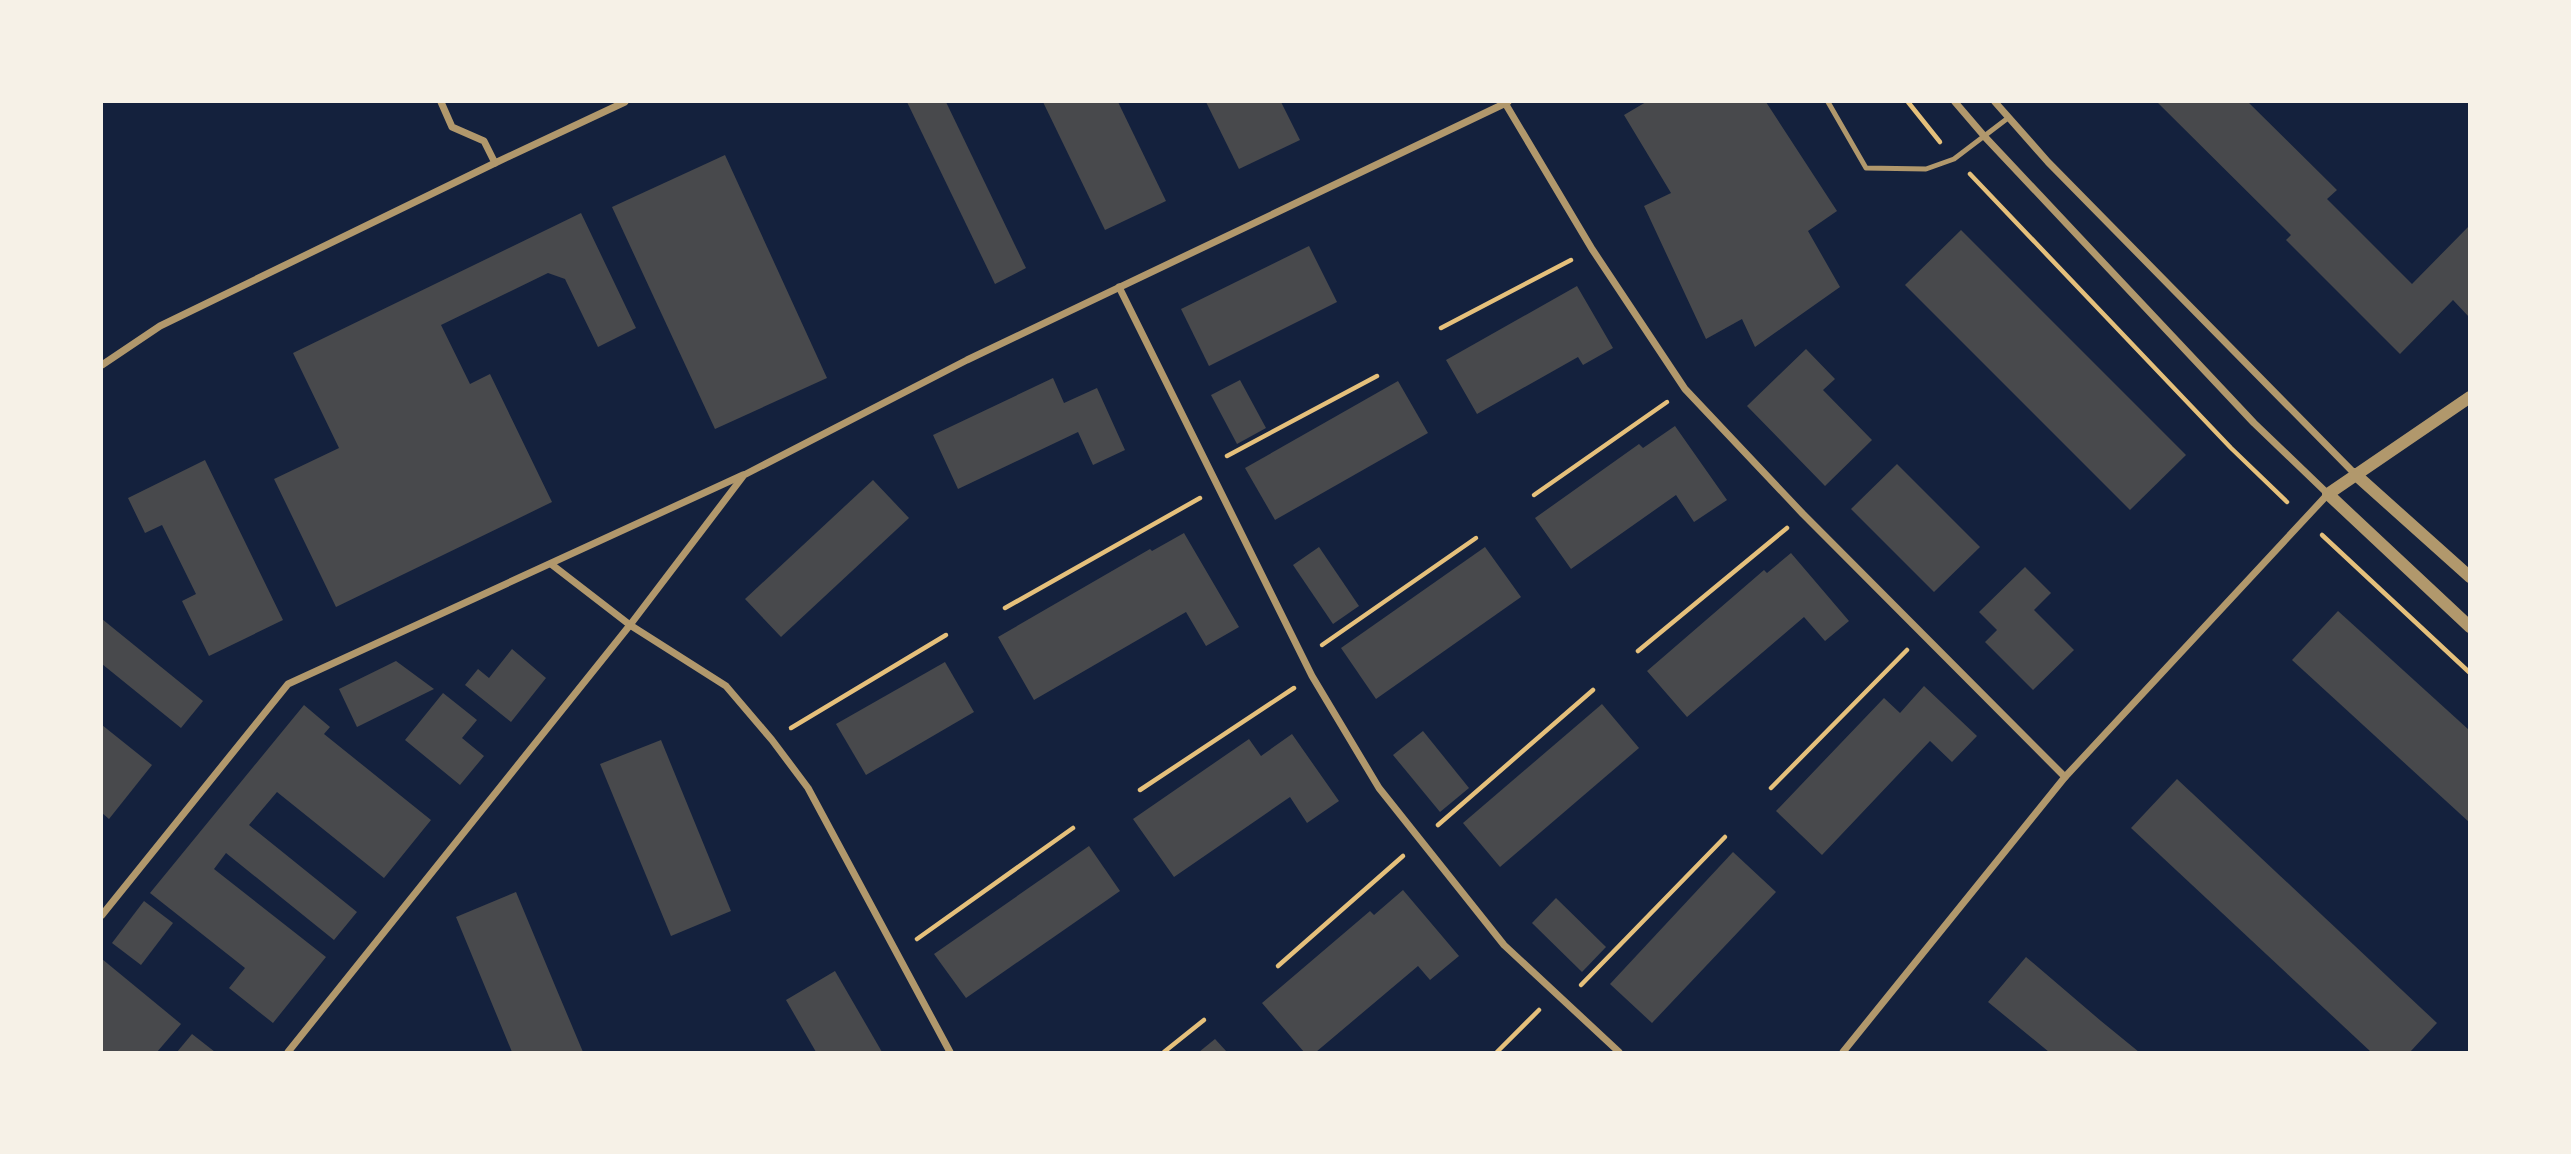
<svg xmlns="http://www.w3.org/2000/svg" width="2571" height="1154" font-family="'Exo 2',sans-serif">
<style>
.building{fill:#48494c}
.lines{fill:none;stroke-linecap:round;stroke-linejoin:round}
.path{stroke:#e5c07b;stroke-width:4.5}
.service{stroke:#b1986c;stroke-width:5}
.minor{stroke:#b1986c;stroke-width:7}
.tertiary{stroke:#b1986c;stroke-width:12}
</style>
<rect width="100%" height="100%" fill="#14213d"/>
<!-- building -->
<g class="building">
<path d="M 907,102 L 946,102 L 1026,268 L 995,284 Z"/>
<path d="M 1043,102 L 1118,102 L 1166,201 L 1105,230 Z"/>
<path d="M 1206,102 L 1281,102 L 1300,140 L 1239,169 Z"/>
<path d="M 1646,102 L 1766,102 L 1837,211 L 1808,231 L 1840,287 L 1755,347 L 1742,319 L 1706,339 L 1644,206 L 1671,193 L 1624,115 Z"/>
<path d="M 2157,102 L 2248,102 L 2337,190 L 2327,199 L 2412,284 L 2469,226 L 2469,317 L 2453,300 L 2400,354 L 2286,240 L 2291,235 Z"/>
<path d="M 725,155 L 827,378 L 715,429 L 612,207 Z"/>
<path d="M 581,213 L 636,328 L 598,347 L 565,279 L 548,273 L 441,325 L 470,384 L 490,374 L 552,502 L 336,607 L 274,479 L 339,448 L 293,353 Z"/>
<path d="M 1961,230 L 2186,455 L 2130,510 L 1905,285 Z"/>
<path d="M 1309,246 L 1337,302 L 1209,366 L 1181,309 Z"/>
<path d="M 1577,286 L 1613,348 L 1583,365 L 1578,357 L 1477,414 L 1446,360 Z"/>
<path d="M 1806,349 L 1835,379 L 1823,390 L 1872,440 L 1825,486 L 1747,406 Z"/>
<path d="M 1053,378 L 1064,403 L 1097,388 L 1125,450 L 1093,465 L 1078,432 L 958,489 L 933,435 Z"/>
<path d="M 1240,380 L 1266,428 L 1237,444 L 1211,395 Z"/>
<path d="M 1398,381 L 1428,433 L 1275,520 L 1245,468 Z"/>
<path d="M 1675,426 L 1727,500 L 1694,522 L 1676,495 L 1571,569 L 1535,518 L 1639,444 L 1643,448 Z"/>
<path d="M 205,460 L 283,620 L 209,656 L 182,601 L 196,594 L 162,525 L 145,533 L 128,498 Z"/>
<path d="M 1897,464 L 1980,547 L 1934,592 L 1851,509 Z"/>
<path d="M 873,480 L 909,518 L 781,637 L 745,599 Z"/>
<path d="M 1184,533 L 1239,627 L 1206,646 L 1186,612 L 1034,700 L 998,637 L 1150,549 L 1152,551 Z"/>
<path d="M 1319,547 L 1359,606 L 1333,624 L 1293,565 Z"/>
<path d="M 1485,547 L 1521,597 L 1376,699 L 1341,648 Z"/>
<path d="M 1791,553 L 1849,621 L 1825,641 L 1804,617 L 1687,717 L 1647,671 L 1764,570 L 1767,573 Z"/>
<path d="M 2025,567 L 2051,593 L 2034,610 L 2074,650 L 2033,690 L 1985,642 L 1997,630 L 1979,612 Z"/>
<path d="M 2338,611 L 2469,730 L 2469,822 L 2292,660 Z"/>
<path d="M 102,619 L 203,701 L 181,728 L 102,664 Z"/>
<path d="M 512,649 L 546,678 L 511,722 L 465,685 L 478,669 L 489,678 Z"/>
<path d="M 396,661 L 434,689 L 357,727 L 339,689 Z"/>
<path d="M 945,662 L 974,712 L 866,775 L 836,724 Z"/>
<path d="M 1924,686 L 1977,736 L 1952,762 L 1930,741 L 1822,855 L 1776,811 L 1884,698 L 1900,713 Z"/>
<path d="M 443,693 L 477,720 L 462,738 L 484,756 L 460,785 L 405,740 Z"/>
<path d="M 1602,704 L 1639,748 L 1500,867 L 1463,823 Z"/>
<path d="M 304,705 L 330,727 L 324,734 L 431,820 L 384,878 L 277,792 L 249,825 L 357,912 L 334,940 L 226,853 L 214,869 L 326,957 L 273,1023 L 229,988 L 245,968 L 150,893 Z"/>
<path d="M 102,725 L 152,765 L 109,819 L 102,813 Z"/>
<path d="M 1423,731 L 1469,788 L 1440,812 L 1393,755 Z"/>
<path d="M 1292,734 L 1339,801 L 1307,823 L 1290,797 L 1174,877 L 1133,819 L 1249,739 L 1261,756 Z"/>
<path d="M 661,740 L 731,911 L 671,936 L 600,764 Z"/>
<path d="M 2177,779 L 2437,1023 L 2410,1052 L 2371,1052 L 2131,828 Z"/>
<path d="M 1089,846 L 1120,891 L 966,998 L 934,954 Z"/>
<path d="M 1733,852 L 1776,892 L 1652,1023 L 1610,984 Z"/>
<path d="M 1403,890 L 1459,956 L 1430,980 L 1418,966 L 1316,1052 L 1304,1052 L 1262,1003 L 1370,911 L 1374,915 Z"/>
<path d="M 516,892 L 556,988 L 583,1052 L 512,1052 L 456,917 Z"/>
<path d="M 1556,898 L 1606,947 L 1582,972 L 1532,923 Z"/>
<path d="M 144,901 L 173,923 L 141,965 L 112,943 Z"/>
<path d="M 2026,957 L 2101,1021 L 2139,1052 L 2049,1052 L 1988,1002 Z"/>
<path d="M 102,959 L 181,1024 L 157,1052 L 104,1052 L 102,1050 Z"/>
<path d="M 835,971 L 882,1052 L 816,1052 L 786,1000 Z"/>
<path d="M 192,1034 L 215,1052 L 177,1052 Z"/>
<path d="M 1215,1039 L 1227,1052 L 1199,1052 Z"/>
</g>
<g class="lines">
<!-- path -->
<g class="path">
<path d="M 1908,102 L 1940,142"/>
<path d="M 1970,174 L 2231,448 L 2287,502"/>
<path d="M 1441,328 L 1571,260"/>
<path d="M 1227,456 L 1377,376"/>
<path d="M 1534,495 L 1667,402"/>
<path d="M 2322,535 L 2470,673"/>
<path d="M 1005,608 L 1200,498"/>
<path d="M 1322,645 L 1476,538"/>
<path d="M 1638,651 L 1787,528"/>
<path d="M 791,728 L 946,635"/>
<path d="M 1771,788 L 1907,650"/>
<path d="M 1140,790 L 1294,688"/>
<path d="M 1438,825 L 1593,690"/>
<path d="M 917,939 L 1073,828"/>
<path d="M 1278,966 L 1403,856"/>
<path d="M 1581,985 L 1725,837"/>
<path d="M 1164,1052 L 1204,1020"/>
<path d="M 1497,1052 L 1539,1010"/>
</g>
<!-- service -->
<path class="service" d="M 1828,102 L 1866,168 L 1926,169 L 1954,159 L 2008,118"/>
<!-- minor -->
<g class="minor">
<path d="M 441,102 L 452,127 L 484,141 L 495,163 L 625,102"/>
<path d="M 1995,102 L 2048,162 L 2355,474"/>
<path d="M 1505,103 L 1592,249 L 1685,389 L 1803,514 L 2065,777"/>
<path d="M 1119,287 L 1312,676 L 1379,788 L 1504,945 L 1619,1052"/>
<path d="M 102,365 L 160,326 L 495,163"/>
<path d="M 551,564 L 630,625 L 726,686 L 772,740 L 808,788 L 950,1052"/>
<path d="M 102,915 L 288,684 L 743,475"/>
<path d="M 288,1052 L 630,625 L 744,475 L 967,360 L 1508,102"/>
<path d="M 1843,1052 L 2065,777 L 2328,494 L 2254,423 L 1985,137 L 1955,102"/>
</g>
<!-- tertiary -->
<g class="tertiary">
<path d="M 2470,397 L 2328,494 L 2470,627"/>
<path d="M 2355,474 L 2470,577"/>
</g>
</g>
<!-- border -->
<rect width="2571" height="1154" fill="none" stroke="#f6f1e7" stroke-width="206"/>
</svg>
